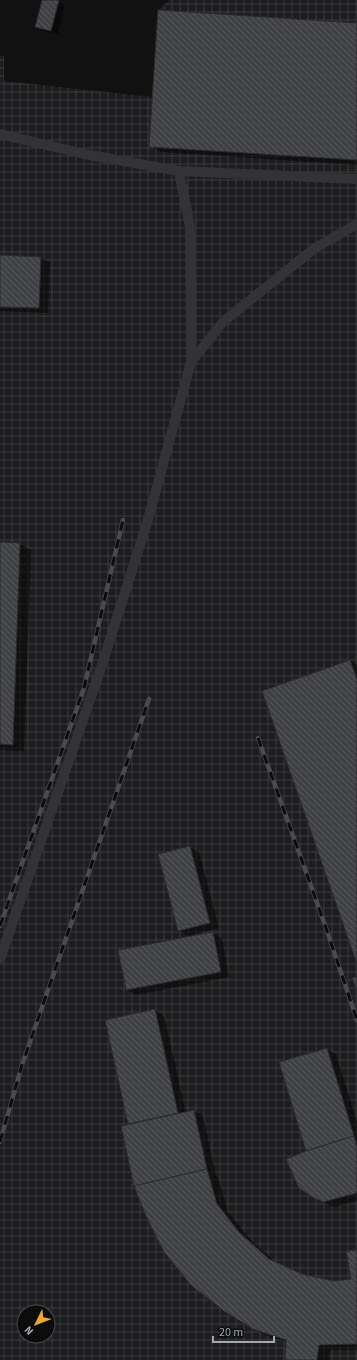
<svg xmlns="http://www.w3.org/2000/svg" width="357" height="1360" font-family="'Source Sans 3',sans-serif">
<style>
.industrial{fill:url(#industrial-grid);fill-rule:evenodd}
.shadow{fill:#0007}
.building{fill:url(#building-back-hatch);stroke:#2b2b2e}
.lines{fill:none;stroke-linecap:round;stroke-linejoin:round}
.lane{stroke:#323337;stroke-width:10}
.rail-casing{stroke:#494b50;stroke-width:4.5}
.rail{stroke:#0c0c0d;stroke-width:3;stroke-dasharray:9;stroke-linecap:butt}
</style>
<defs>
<pattern id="industrial-grid" width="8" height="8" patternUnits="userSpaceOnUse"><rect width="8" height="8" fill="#1d1d1f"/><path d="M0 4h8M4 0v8" fill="none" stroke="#3b3b3d"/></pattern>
<pattern id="building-back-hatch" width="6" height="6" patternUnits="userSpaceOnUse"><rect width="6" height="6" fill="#404145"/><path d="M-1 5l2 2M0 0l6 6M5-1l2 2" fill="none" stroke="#585a5d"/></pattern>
</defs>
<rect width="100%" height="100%" fill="#111112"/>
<!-- industrial -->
<path class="industrial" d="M 170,0 L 357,0 L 357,1360 L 0,1360 L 0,55 L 4,56 L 4,81 L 152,97 L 158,10 ZM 24,1312 L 48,1312 L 48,1336 L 24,1336 Z"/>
<!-- shadow -->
<g class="shadow">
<path d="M 43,0 L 53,0 L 65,5 L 58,34 L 43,31 L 37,27 Z"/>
<path d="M 357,24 L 357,165 L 161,152 L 150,146 Z"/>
<path d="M 0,256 L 41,258 L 50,263 L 48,313 L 0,311 Z"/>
<path d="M 0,543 L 20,544 L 31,550 L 24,751 L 0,750 Z"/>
<path d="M 350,661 L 357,665 L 357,961 Z"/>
<path d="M 190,847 L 199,852 L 219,928 L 188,936 L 178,930 L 159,855 Z"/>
<path d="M 213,933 L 222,939 L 229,977 L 136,995 L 127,990 Z"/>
<path d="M 155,1010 L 164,1016 L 186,1113 L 194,1111 L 203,1116 L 216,1176 L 218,1177 L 228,1212 L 250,1239 L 277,1264 L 302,1275 L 334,1282 L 352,1280 L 357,1251 L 357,1350 L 330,1350 L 329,1360 L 286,1360 L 287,1342 L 265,1335 L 254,1328 L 129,1125 L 106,1021 Z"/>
<path d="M 327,1049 L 336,1054 L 357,1122 L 357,1201 L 333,1207 L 323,1202 L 307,1151 Z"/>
</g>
<!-- building -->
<g class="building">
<path d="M 42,0 L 59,0 L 51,31 L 35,27 Z"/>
<path d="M 158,10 L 357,23 L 357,160 L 149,147 Z"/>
<path d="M 0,255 L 41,257 L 39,308 L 0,307 Z"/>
<path d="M 0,542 L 20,543 L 13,745 L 0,744 Z"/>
<path d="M 350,660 L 357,679 L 357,964 L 262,691 Z"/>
<path d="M 190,846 L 210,923 L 178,931 L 158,854 Z"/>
<path d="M 213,932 L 221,972 L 126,990 L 118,950 Z"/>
<path d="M 357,977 L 357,991 L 352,978 Z"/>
<path d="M 155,1009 L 178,1113 L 128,1124 L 105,1020 Z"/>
<path d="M 327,1048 L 354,1136 L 306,1151 L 279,1062 Z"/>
<path d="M 194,1110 L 207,1169 L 134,1186 L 121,1126 Z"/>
<path d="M 354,1136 L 357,1147 L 357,1193 L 323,1202 L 312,1197 L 299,1188 L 286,1159 L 306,1151 Z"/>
<path d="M 207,1169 L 217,1204 L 239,1232 L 269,1259 L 302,1274 L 334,1281 L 351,1279 L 346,1251 L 357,1250 L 357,1344 L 319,1345 L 317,1360 L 285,1360 L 286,1340 L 253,1329 L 224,1311 L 191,1285 L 164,1252 L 147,1218 L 134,1186 Z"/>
</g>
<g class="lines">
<!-- lane -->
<g class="lane">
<path d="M 0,134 L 89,155 L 179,171 L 357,179"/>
<path d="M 179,171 L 190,227 L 191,362"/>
<path d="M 0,959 L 100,671 L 147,523 L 191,362 L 223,322 L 315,248 L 357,224"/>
</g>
<defs>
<g id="rail">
<path d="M 258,738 L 325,925 L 357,1020"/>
<path d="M 0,926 L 84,688 L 123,520"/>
<path d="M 0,1142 L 22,1065 L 149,699"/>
</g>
</defs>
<!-- rail casing -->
<use href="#rail" class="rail-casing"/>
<!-- rail -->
<use href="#rail" class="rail"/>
</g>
<!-- north arrow -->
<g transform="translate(36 1324) rotate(227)"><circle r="19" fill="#0c0c0d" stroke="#484a4f"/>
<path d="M0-3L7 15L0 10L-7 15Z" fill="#e8a632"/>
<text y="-6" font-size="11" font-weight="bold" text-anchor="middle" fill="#a2a8b2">N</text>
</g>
<!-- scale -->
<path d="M213 1336v6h61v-6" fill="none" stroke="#a2a8b2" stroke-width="2"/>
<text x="219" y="1336" font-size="12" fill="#a2a8b2" stroke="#0c0c0d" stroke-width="3" paint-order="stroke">20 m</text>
</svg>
